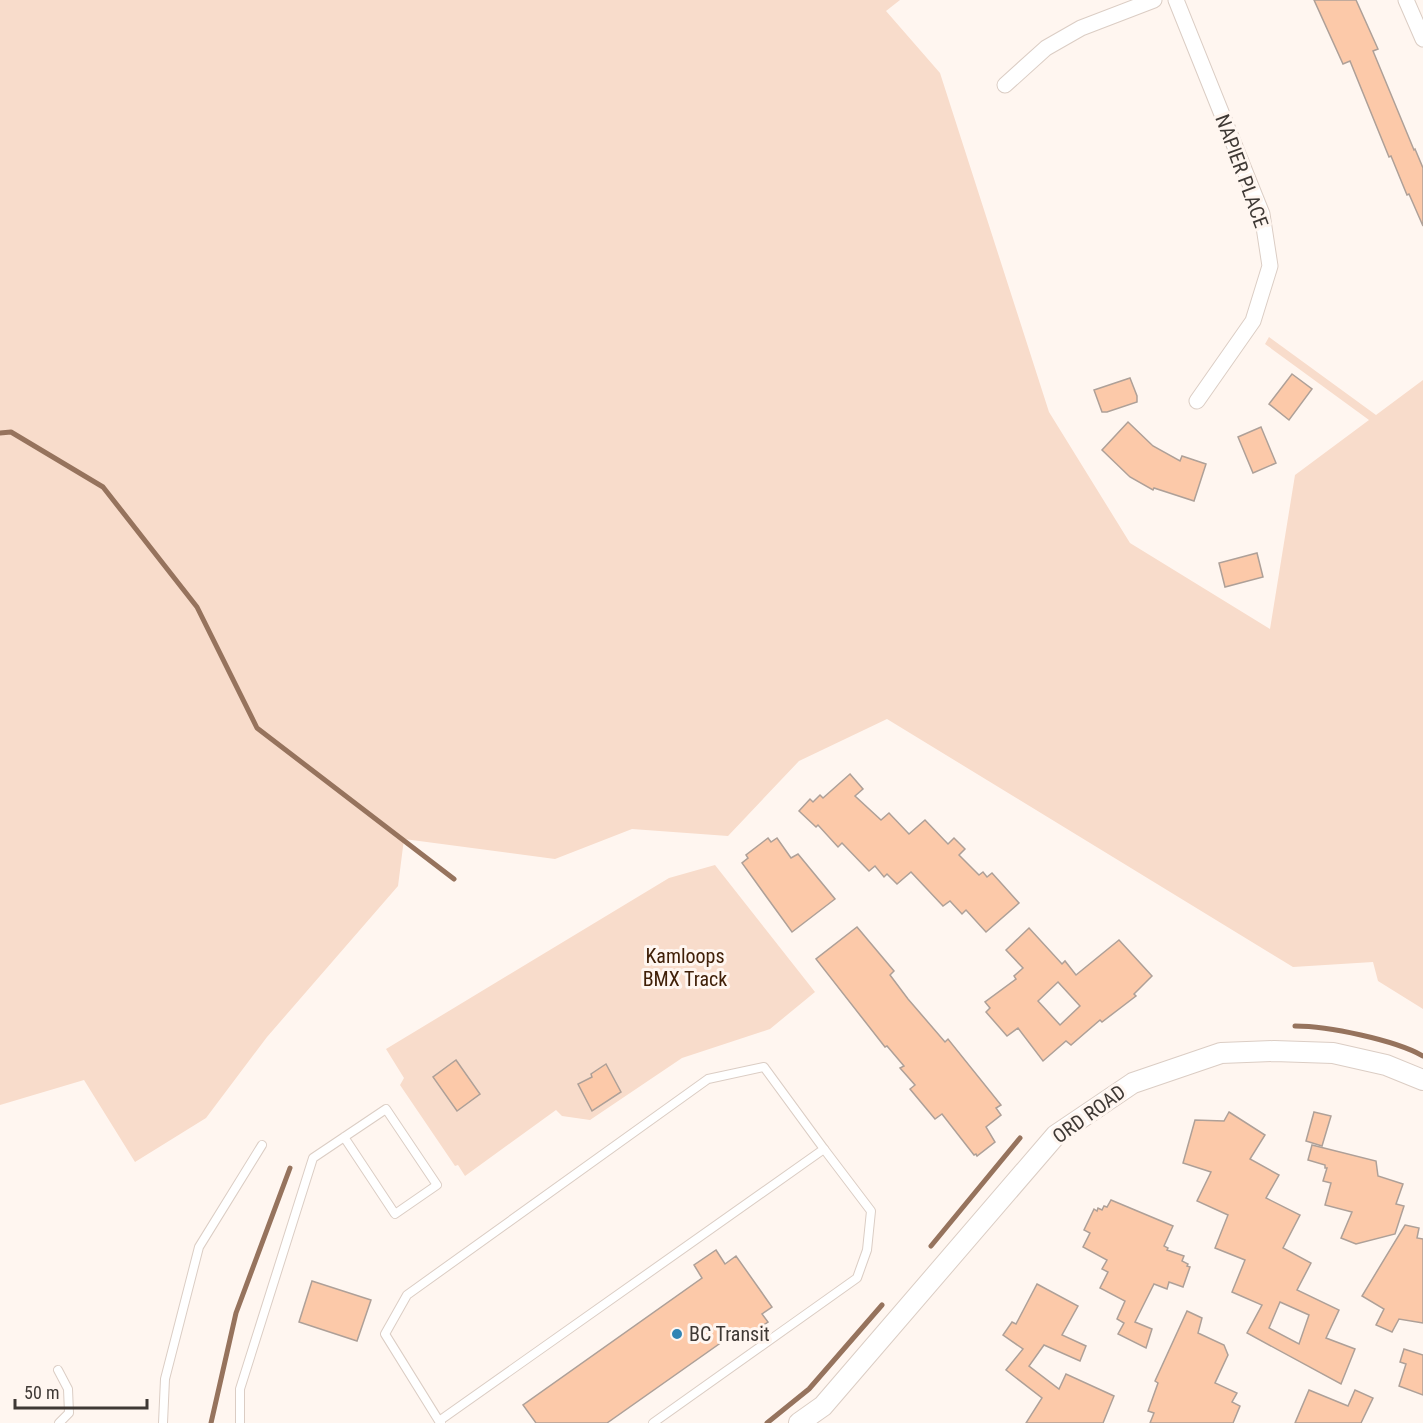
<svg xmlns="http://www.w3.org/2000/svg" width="1423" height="1423" font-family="'Roboto Condensed',sans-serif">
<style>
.green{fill:#f8dccb}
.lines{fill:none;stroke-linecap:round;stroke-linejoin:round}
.stream{stroke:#96735d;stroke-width:5}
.building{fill:#fcc9a9;stroke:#aea098;stroke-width:1.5;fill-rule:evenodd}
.service-casing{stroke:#dbcdc4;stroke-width:10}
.minor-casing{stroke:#dbcdc4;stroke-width:17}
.tertiary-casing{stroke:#dbcdc4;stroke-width:22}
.service{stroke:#fff;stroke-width:8}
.minor{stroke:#fff;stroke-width:15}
.tertiary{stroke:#fff;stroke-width:20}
.poi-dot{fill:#3184b4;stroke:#fff6f0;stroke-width:2}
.labels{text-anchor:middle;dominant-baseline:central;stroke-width:6;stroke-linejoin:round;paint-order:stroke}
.street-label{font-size:20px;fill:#3f3935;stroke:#fff6f0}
.park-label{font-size:20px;fill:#402008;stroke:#fff6f0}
.poi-label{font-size:20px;fill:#3f3935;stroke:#fff6f0;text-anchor:start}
</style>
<rect width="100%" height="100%" fill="#fff6f0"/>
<!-- green -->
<g class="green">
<path d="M 0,0 L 900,0 L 886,11 L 940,73 L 1049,412 L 1130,543 L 1270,629 L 1295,475 L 1369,420 L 1265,344 L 1269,337 L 1376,415 L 1423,380 L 1423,1009 L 1378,981 L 1373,962 L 1293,967 L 887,719 L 799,761 L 728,836 L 632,829 L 555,859 L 404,839 L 398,886 L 267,1037 L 206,1118 L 135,1162 L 84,1080 L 0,1105 Z"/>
<path d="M 715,865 L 815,992 L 770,1029 L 682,1058 L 590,1120 L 562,1116 L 556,1110 L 465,1176 L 458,1165 L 455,1166 L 400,1085 L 404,1078 L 386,1049 L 669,878 Z"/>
</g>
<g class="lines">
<!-- stream -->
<g class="stream">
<path d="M 0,433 L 11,432 L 103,487 L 197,607 L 257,728 L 454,879"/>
<path d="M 1295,1026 C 1328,1026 1395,1040 1423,1056"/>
<path d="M 931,1246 L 1020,1138"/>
<path d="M 211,1423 L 236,1313 L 290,1168"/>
<path d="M 767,1423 L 809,1389 L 882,1305"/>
</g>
</g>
<!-- building -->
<g class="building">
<path d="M 1314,0 L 1356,0 L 1378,49 L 1373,51 L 1414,150 L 1415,149 L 1423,168 L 1423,226 L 1409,194 L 1407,195 L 1391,156 L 1389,157 L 1350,61 L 1343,64 Z"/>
<path d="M 1292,374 L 1312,389 L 1289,420 L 1269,404 Z"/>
<path d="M 1130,378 L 1137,396 L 1137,402 L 1107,412 L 1102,412 L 1094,390 Z"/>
<path d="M 1128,422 L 1153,446 L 1180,461 L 1182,456 L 1206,464 L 1194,501 L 1154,488 L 1153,490 L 1130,477 L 1102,450 Z"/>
<path d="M 1261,427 L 1276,463 L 1253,473 L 1238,437 Z"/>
<path d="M 1257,553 L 1263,577 L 1225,587 L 1219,563 Z"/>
<path d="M 850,774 L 863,789 L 855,796 L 881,820 L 889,813 L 909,834 L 925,820 L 948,844 L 954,838 L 965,849 L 959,855 L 979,875 L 983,872 L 987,877 L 992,873 L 1019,903 L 986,932 L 966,910 L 962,914 L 950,901 L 943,906 L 911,872 L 897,884 L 887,874 L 884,877 L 875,866 L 869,871 L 842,843 L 838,847 L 818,825 L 816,827 L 799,811 L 810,799 L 813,802 L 820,795 L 823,798 Z"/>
<path d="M 768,838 L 771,842 L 777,838 L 791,858 L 798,854 L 835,899 L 792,932 L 742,863 L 748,858 L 746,855 Z"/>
<path d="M 857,927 L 894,971 L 890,975 L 908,999 L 945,1042 L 948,1039 L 1001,1105 L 996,1108 L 1001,1115 L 986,1127 L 995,1142 L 977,1156 L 976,1154 L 974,1155 L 942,1114 L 935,1119 L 910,1089 L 915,1085 L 900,1068 L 904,1066 L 887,1046 L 885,1047 L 816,959 Z"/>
<path d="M 1029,928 L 1062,964 L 1065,961 L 1076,975 L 1119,940 L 1152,976 L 1134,994 L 1136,996 L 1102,1022 L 1100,1020 L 1071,1045 L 1066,1041 L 1043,1061 L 1018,1028 L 1007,1036 L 986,1012 L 990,1008 L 985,1002 L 1016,979 L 1014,976 L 1023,968 L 1006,950 ZM 1058,982 L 1080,1006 L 1060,1025 L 1038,1001 Z"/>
<path d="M 456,1060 L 480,1094 L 457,1111 L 433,1077 Z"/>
<path d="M 606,1064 L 621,1092 L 592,1111 L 578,1084 L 592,1077 L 591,1074 Z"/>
<path d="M 1229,1112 L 1265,1135 L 1250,1159 L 1279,1175 L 1266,1198 L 1300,1215 L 1283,1248 L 1311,1263 L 1297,1290 L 1339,1310 L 1326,1338 L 1355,1349 L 1341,1384 L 1247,1333 L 1262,1305 L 1232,1292 L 1245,1260 L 1215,1248 L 1228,1215 L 1197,1201 L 1211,1172 L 1183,1163 L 1195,1120 L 1224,1121 ZM 1280,1302 L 1309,1315 L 1299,1344 L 1269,1328 Z"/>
<path d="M 1314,1112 L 1331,1116 L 1322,1146 L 1306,1141 Z"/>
<path d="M 1312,1145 L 1376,1161 L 1378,1176 L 1403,1184 L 1396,1204 L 1404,1206 L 1395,1234 L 1356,1244 L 1341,1238 L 1352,1212 L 1325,1205 L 1331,1183 L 1323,1181 L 1327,1168 L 1325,1168 L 1325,1165 L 1308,1160 Z"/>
<path d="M 1111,1200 L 1173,1226 L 1164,1246 L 1168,1248 L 1167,1250 L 1184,1256 L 1182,1261 L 1188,1264 L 1187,1266 L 1190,1267 L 1183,1287 L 1169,1282 L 1167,1289 L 1154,1284 L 1135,1322 L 1152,1329 L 1146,1348 L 1118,1334 L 1124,1323 L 1117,1319 L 1125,1301 L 1100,1288 L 1108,1272 L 1102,1269 L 1107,1260 L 1083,1247 L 1090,1233 L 1084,1230 L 1094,1209 L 1097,1211 L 1098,1208 L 1102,1210 L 1104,1206 L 1107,1207 Z"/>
<path d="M 1405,1225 L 1419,1228 L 1417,1238 L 1423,1239 L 1423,1323 L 1399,1319 L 1392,1332 L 1376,1325 L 1384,1309 L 1362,1296 Z"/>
<path d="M 716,1250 L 725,1264 L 736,1256 L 772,1307 L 762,1314 L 768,1322 L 745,1338 L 739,1330 L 607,1423 L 536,1423 L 523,1405 L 702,1278 L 694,1265 Z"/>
<path d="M 312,1281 L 371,1300 L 357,1341 L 299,1322 Z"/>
<path d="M 1037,1284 L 1078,1306 L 1062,1335 L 1086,1346 L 1080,1361 L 1044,1345 L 1029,1366 L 1059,1389 L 1066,1374 L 1114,1396 L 1103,1423 L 1026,1423 L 1042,1398 L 1006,1370 L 1023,1349 L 1003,1335 L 1012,1322 L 1016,1324 Z"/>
<path d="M 1187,1311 L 1202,1318 L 1198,1333 L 1224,1345 L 1228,1355 L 1215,1383 L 1237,1393 L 1232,1402 L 1240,1406 L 1233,1423 L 1150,1423 L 1154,1413 L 1148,1411 L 1158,1383 L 1155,1381 Z"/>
<path d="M 1404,1349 L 1423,1355 L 1423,1395 L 1399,1386 L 1406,1364 L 1400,1362 Z"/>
<path d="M 1309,1390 L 1348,1406 L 1355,1390 L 1373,1398 L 1361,1423 L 1295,1423 Z"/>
</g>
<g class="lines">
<defs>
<g id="service">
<path d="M 58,1370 L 68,1389 L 69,1413 L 59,1423"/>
<path d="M 439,1421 L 824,1149 L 764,1067 L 708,1079 L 407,1295 L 385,1334 L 439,1421 L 441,1423"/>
<path d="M 163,1423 L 165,1379 L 199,1247 L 262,1145"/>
<path d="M 240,1423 L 240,1389 L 313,1158 L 386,1109 L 437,1185 L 395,1214 L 344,1137"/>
<path d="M 653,1423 L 857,1278 L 867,1250 L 871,1211 L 824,1149"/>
</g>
<g id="minor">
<path d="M 1176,0 L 1262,214 L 1270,266 L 1253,321 L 1197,401"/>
<path d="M 1406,0 L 1423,39"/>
<path d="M 1005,85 L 1046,48 L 1081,28 L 1154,0"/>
</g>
<path id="tertiary" d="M 799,1423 L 823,1406 L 1056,1135 L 1133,1083 L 1221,1053 L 1274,1051 L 1333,1053 L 1386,1065 L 1423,1080"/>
</defs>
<!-- service casing -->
<use href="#service" class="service-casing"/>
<!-- minor casing -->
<use href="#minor" class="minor-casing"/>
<!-- tertiary casing -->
<use href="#tertiary" class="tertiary-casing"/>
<!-- service -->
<use href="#service" class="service"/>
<!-- minor -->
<use href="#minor" class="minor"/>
<!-- tertiary -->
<use href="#tertiary" class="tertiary"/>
</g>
<!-- markers -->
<circle class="poi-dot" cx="677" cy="1334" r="6"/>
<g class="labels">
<!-- street labels -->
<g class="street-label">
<text transform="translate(1242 171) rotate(70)">NAPIER PLACE</text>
<text transform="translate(1089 1114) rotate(-36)">ORD ROAD</text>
</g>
<!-- park labels -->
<g class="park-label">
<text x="685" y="956">Kamloops<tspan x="685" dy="23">BMX Track</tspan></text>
</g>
<!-- poi labels -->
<g class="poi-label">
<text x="689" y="1334">BC Transit</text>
</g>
</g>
<!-- scale -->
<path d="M15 1399v9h132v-9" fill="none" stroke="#3f3935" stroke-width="3"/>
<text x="24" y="1399" font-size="18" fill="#3f3935" stroke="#fff6f0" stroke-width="4.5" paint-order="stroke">50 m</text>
</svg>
